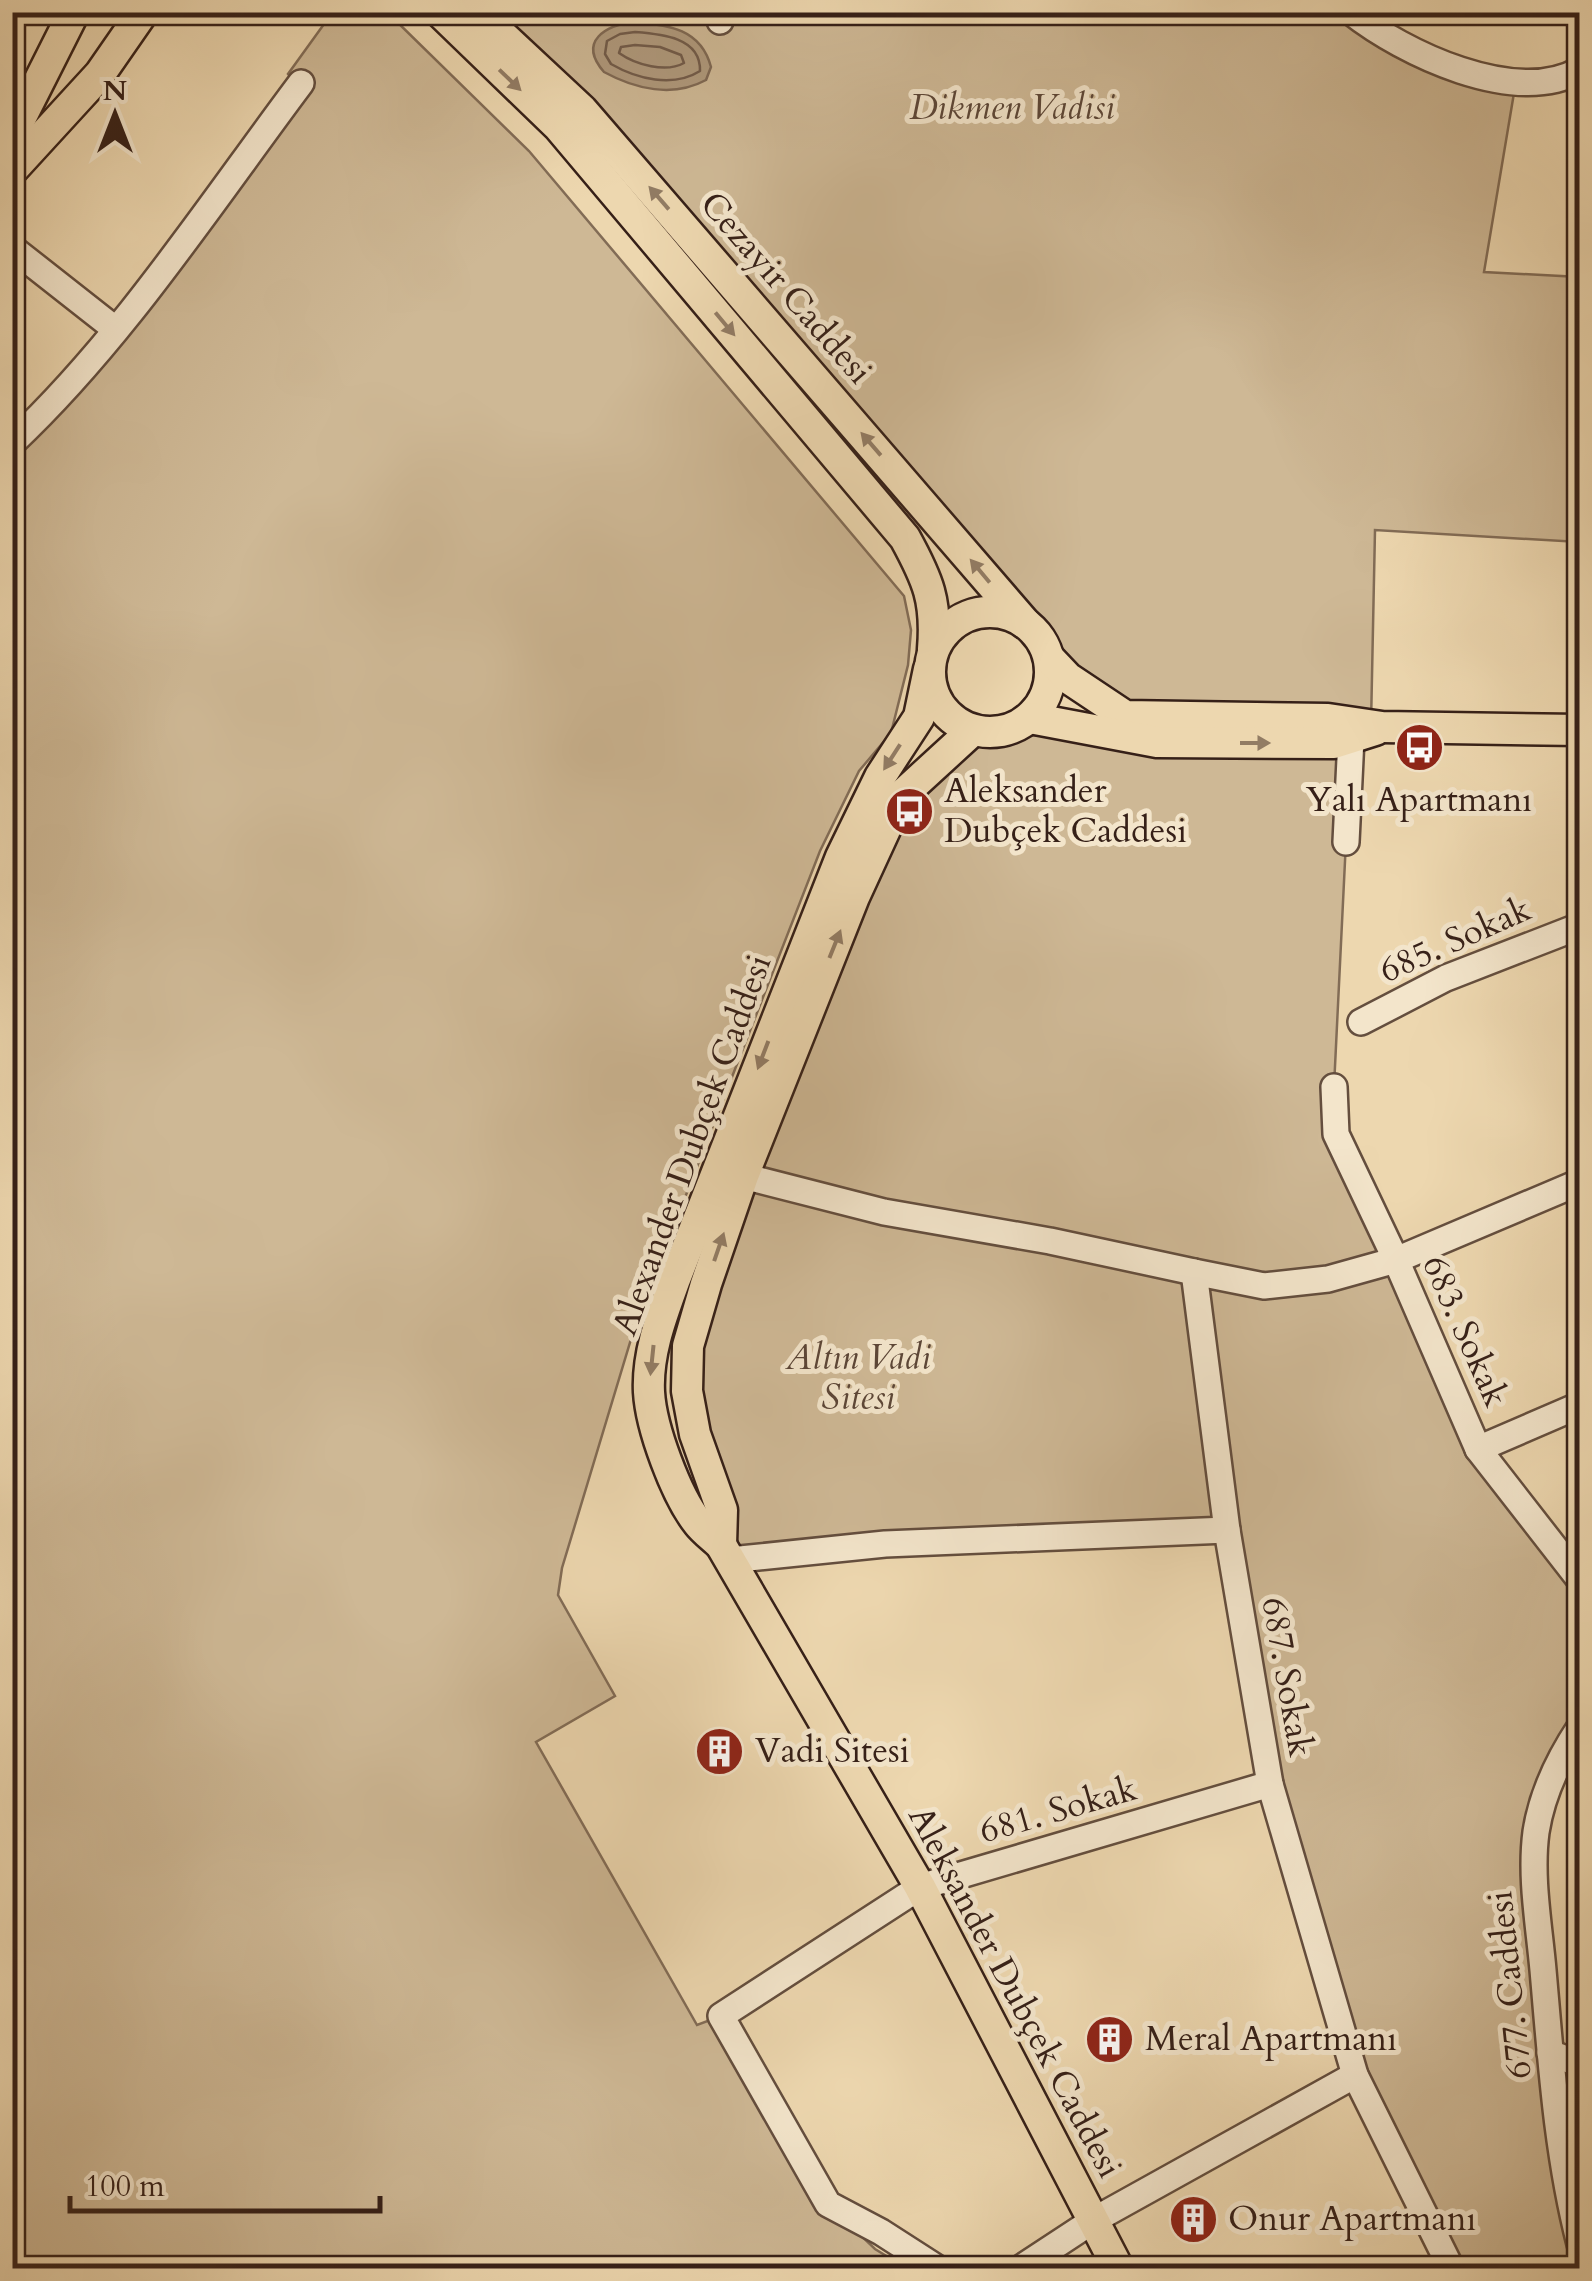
<svg xmlns="http://www.w3.org/2000/svg" width="1592" height="2281" font-family="Cardo,serif">
<style>
.green{fill:#ceb895;stroke:#826c56;stroke-width:2.5}
.water{fill:#af997c;stroke:#7f6954;stroke-width:2.5}
.lines{fill:none;stroke-linecap:round;stroke-linejoin:round}
.shore{stroke:#725c4a;stroke-width:2.5}
.minor-casing{stroke:#644e3e;stroke-width:30}
.major-casing{stroke:#362018;stroke-width:35}
.minor{stroke:#f3e5cb;stroke-width:25}
.major{stroke:#edd7af;stroke-width:30}
.oneway{fill:#927c64}
.labels{text-anchor:middle;dominant-baseline:central;stroke-width:10;stroke-linejoin:round;paint-order:stroke}
.park-label{font-size:35px;font-style:italic;fill:#5c4637;stroke:#f3e5cb}
.street-label{font-size:35px;fill:#362018;stroke:#f3e5cb}
.poi-label{font-size:35px;fill:#362018;stroke:#f3e5cb;text-anchor:start}
</style>
<rect width="100%" height="100%" fill="#edd7af"/>
<filter id="stains"><feTurbulence type="fractalNoise" baseFrequency=".002" numOctaves="4"/><feColorMatrix values="0 0 0 0 .2 0 0 0 0 .09 0 0 0 0 .02 0 0 0 .5 -.17"/></filter>
<radialGradient id="worn" r=".72"><stop offset=".6" stop-color="#630" stop-opacity="0"/><stop offset="1" stop-color="#630" stop-opacity=".3"/></radialGradient>
<!-- green -->
<g class="green">
<path d="M 332,13 L 388,13 L 529,151 L 904,596 L 911,630 L 908,665 L 891,733 L 859,771 L 820,851 L 635,1326 L 562,1568 L 558,1595 L 615,1696 L 536,1742 L 697,2025 L 721,2016 L 828,2204 L 875,2249 L 906,2268 L 13,2268 L 13,460 C 124,355 213,218 305,95 L 288,74 Z"/>
<path d="M 477,13 L 1351,13 L 1516,81 L 1484,272 L 1579,277 L 1579,542 L 1375,530 L 1371,725 L 1125,716 L 1049,658 L 1043,643 L 1030,626 Z"/>
<path d="M 992,733 L 1157,742 L 1351,738 L 1334,1087 L 1336,1134 L 1478,1449 L 1579,1580 L 1579,1727 L 1544,1796 L 1550,2053 L 1579,2064 L 1579,2268 L 1451,2268 L 1355,2075 L 1270,1784 L 1227,1531 L 730,1560 L 688,1346 L 854,897 L 938,759 Z"/>
</g>
<!-- water -->
<path class="water" d="M 635,22 C 669,25 701,29 711,67 L 706,80 C 673,98 635,89 604,72 C 577,41 606,25 635,22 Z"/>
<g class="lines">
<!-- shore -->
<g class="shore">
<path d="M 635,32 C 661,34 701,37 700,71 C 673,88 637,79 611,64 L 605,54 L 607,41 L 620,34 Z"/>
<path d="M 635,45 L 660,47 L 681,55 L 684,63 C 666,73 636,65 619,53 L 621,47 Z"/>
</g>
<defs>
<g id="minor">
<path d="M 1351,12 C 1403,53 1515,107 1580,70"/>
<path d="M 720,21 L 722,12"/>
<path d="M 12,248 L 115,329"/>
<path d="M 12,443 C 121,341 211,203 301,83"/>
<path d="M 1346,842 L 1351,738"/>
<path d="M 1361,1022 L 1446,978 L 1580,926"/>
<path d="M 1334,1087 L 1336,1134 L 1396,1260 L 1478,1449 L 1580,1580"/>
<path d="M 743,1176 L 884,1212 L 1050,1241 L 1194,1272"/>
<path d="M 1478,1449 L 1580,1405"/>
<path d="M 730,1560 L 885,1544 L 1227,1530"/>
<path d="M 1580,1727 C 1558,1760 1542,1793 1536,1832 C 1530,1877 1539,1925 1543,1970 C 1551,2061 1557,2155 1580,2244"/>
<path d="M 1550,2053 L 1580,2064"/>
<path d="M 937,2268 L 881,2232 L 828,2204 L 721,2016 L 920,1887 L 1270,1784"/>
<path d="M 1021,2268 L 1094,2220 L 1355,2075"/>
<path d="M 1451,2268 L 1355,2075 L 1270,1784 L 1227,1530 L 1194,1272 L 1264,1286 L 1328,1279 L 1396,1260 L 1580,1182"/>
</g>
<g id="major">
<path d="M 440,12 L 559,127 L 905,538 C 928,580 937,601 933,649"/>
<path d="M 477,12 L 582,110 L 1025,623"/>
<path d="M 12,135 L 74,12"/>
<path d="M 12,170 L 100,74 L 143,12"/>
<circle cx="990" cy="672" r="60"/>
<path d="M 1049,658 L 1068,678 L 1125,716 L 1328,719 L 1382,727 L 1580,730"/>
<path d="M 929,669 L 919,717 L 880,777 L 841,857 L 675,1279 C 662,1315 647,1353 649,1392 C 651,1428 676,1495 698,1523 C 704,1531 714,1538 721,1545 L 920,1887 L 1118,2268"/>
<path d="M 1030,718 L 1157,742 L 1334,743 L 1375,730"/>
<path d="M 721,1545 L 722,1510 L 695,1434 L 687,1391 L 688,1346 L 706,1284 L 743,1176 L 854,897 L 900,797 L 972,731"/>
</g>
</defs>
<!-- minor casing -->
<use href="#minor" class="minor-casing"/>
<!-- major casing -->
<use href="#major" class="major-casing"/>
<!-- minor -->
<use href="#minor" class="minor"/>
<!-- major -->
<use href="#major" class="major"/>
</g>
<!-- one-way arrows -->
<defs><path id="oneway-solid" d="M-6-.8H1V-3.2L6.5 0L1 3.2V.8H-6Z" transform="scale(2.5)"/></defs>
<g class="oneway">
<use href="#oneway-solid" transform="translate(510 80) rotate(44)"/>
<use href="#oneway-solid" transform="translate(659 198) rotate(-131)"/>
<use href="#oneway-solid" transform="translate(725 324) rotate(50)"/>
<use href="#oneway-solid" transform="translate(871 444) rotate(-131)"/>
<use href="#oneway-solid" transform="translate(980 571) rotate(-130)"/>
<use href="#oneway-solid" transform="translate(1255 743)"/>
<use href="#oneway-solid" transform="translate(892 757) rotate(123)"/>
<use href="#oneway-solid" transform="translate(835 944) rotate(-68)"/>
<use href="#oneway-solid" transform="translate(763 1055) rotate(111)"/>
<use href="#oneway-solid" transform="translate(719 1247) rotate(-71)"/>
<use href="#oneway-solid" transform="translate(652 1360) rotate(96)"/>
</g>
<!-- icons -->
<defs>
<symbol id="bus-disc" viewBox="-11 -11 22 22"><circle r="9.5" fill="#8f2418" stroke="#f3e5cb"/><path d="M-5-6H5V4H4V6H2V4H-2V6H-4V4H-5ZM-3.5-4V0h7V-4ZM-3.5 1.2v1.5H-2V1.2ZM2 1.2v1.5H3.5V1.2Z" fill="#fff"/></symbol>
<symbol id="building-disc" viewBox="-11 -11 22 22"><circle r="9.5" fill="#8f2418" stroke="#f3e5cb"/><path d="M-4-6H4V6H1V3H-1V6H-4ZM-2.5-4.3h1.7v1.8h-1.7ZM.8-4.3h1.7v1.8H.8ZM-2.5-1h1.7V.8h-1.7ZM.8-1h1.7V.8H.8Z" fill="#fff"/></symbol>
</defs>
<g fill-rule="evenodd">
<use href="#bus-disc" x="1392" y="720" width="55" height="55"/>
<use href="#bus-disc" x="882" y="784" width="55" height="55"/>
<use href="#building-disc" x="692" y="1724" width="55" height="55"/>
<use href="#building-disc" x="1082" y="2012" width="55" height="55"/>
<use href="#building-disc" x="1166" y="2192" width="55" height="55"/>
</g>
<g class="labels">
<!-- park labels -->
<g class="park-label">
<text x="1012" y="108">Dikmen Vadisi</text>
<text x="858" y="1358">Altın Vadi<tspan x="858" dy="40">Sitesi</tspan></text>
</g>
<!-- street labels -->
<g class="street-label">
<text transform="translate(786 288) rotate(49)">Cezayir Caddesi</text>
<text transform="translate(1455 940) rotate(-24)">685. Sokak</text>
<text transform="translate(692 1145) rotate(-70)">Alexander Dubçek Caddesi</text>
<text transform="translate(1465 1331) rotate(66)">683. Sokak</text>
<text transform="translate(1287 1677) rotate(80)">687. Sokak</text>
<text transform="translate(1058 1810) rotate(-16)">681. Sokak</text>
<text transform="translate(1510 1985) rotate(-96)">677. Caddesi</text>
<text transform="translate(1015 1992) rotate(62)">Aleksander Dubçek Caddesi</text>
</g>
<!-- poi labels -->
<g class="poi-label">
<text x="944" y="791">Aleksander<tspan x="944" dy="40">Dubçek Caddesi</tspan></text>
<text x="1419" y="800" text-anchor="middle">Yalı Apartmanı</text>
<text x="755" y="1751">Vadi Sitesi</text>
<text x="1145" y="2039">Meral Apartmanı</text>
<text x="1228" y="2219">Onur Apartmanı</text>
</g>
</g>
<!-- margin -->
<rect width="1592" height="2281" fill="none" stroke="#edd7af" stroke-width="50"/>
<rect x="15" y="15" width="1562" height="2251" fill="none" stroke="#362018" stroke-width="5"/>
<rect x="25" y="25" width="1542" height="2231" fill="none" stroke="#362018" stroke-width="2.5"/>
<!-- north arrow -->
<g transform="translate(115 115)" stroke="#f3e5cb" stroke-width="8" paint-order="stroke">
<path d="M0-8L18 38L0 25L-18 38Z" fill="#362018"/>
<text y="-15" font-size="28" font-weight="bold" text-anchor="middle" fill="#362018">N</text>
</g>
<!-- scale -->
<path d="M70 2196v15h310v-15" fill="none" stroke="#362018" stroke-width="5"/>
<text x="85" y="2196" font-size="30" fill="#362018" stroke="#f3e5cb" stroke-width="8" paint-order="stroke">100 m</text>
<rect width="100%" height="100%" filter="url(#stains)"/>
<rect width="100%" height="100%" fill="url(#worn)"/>
</svg>
